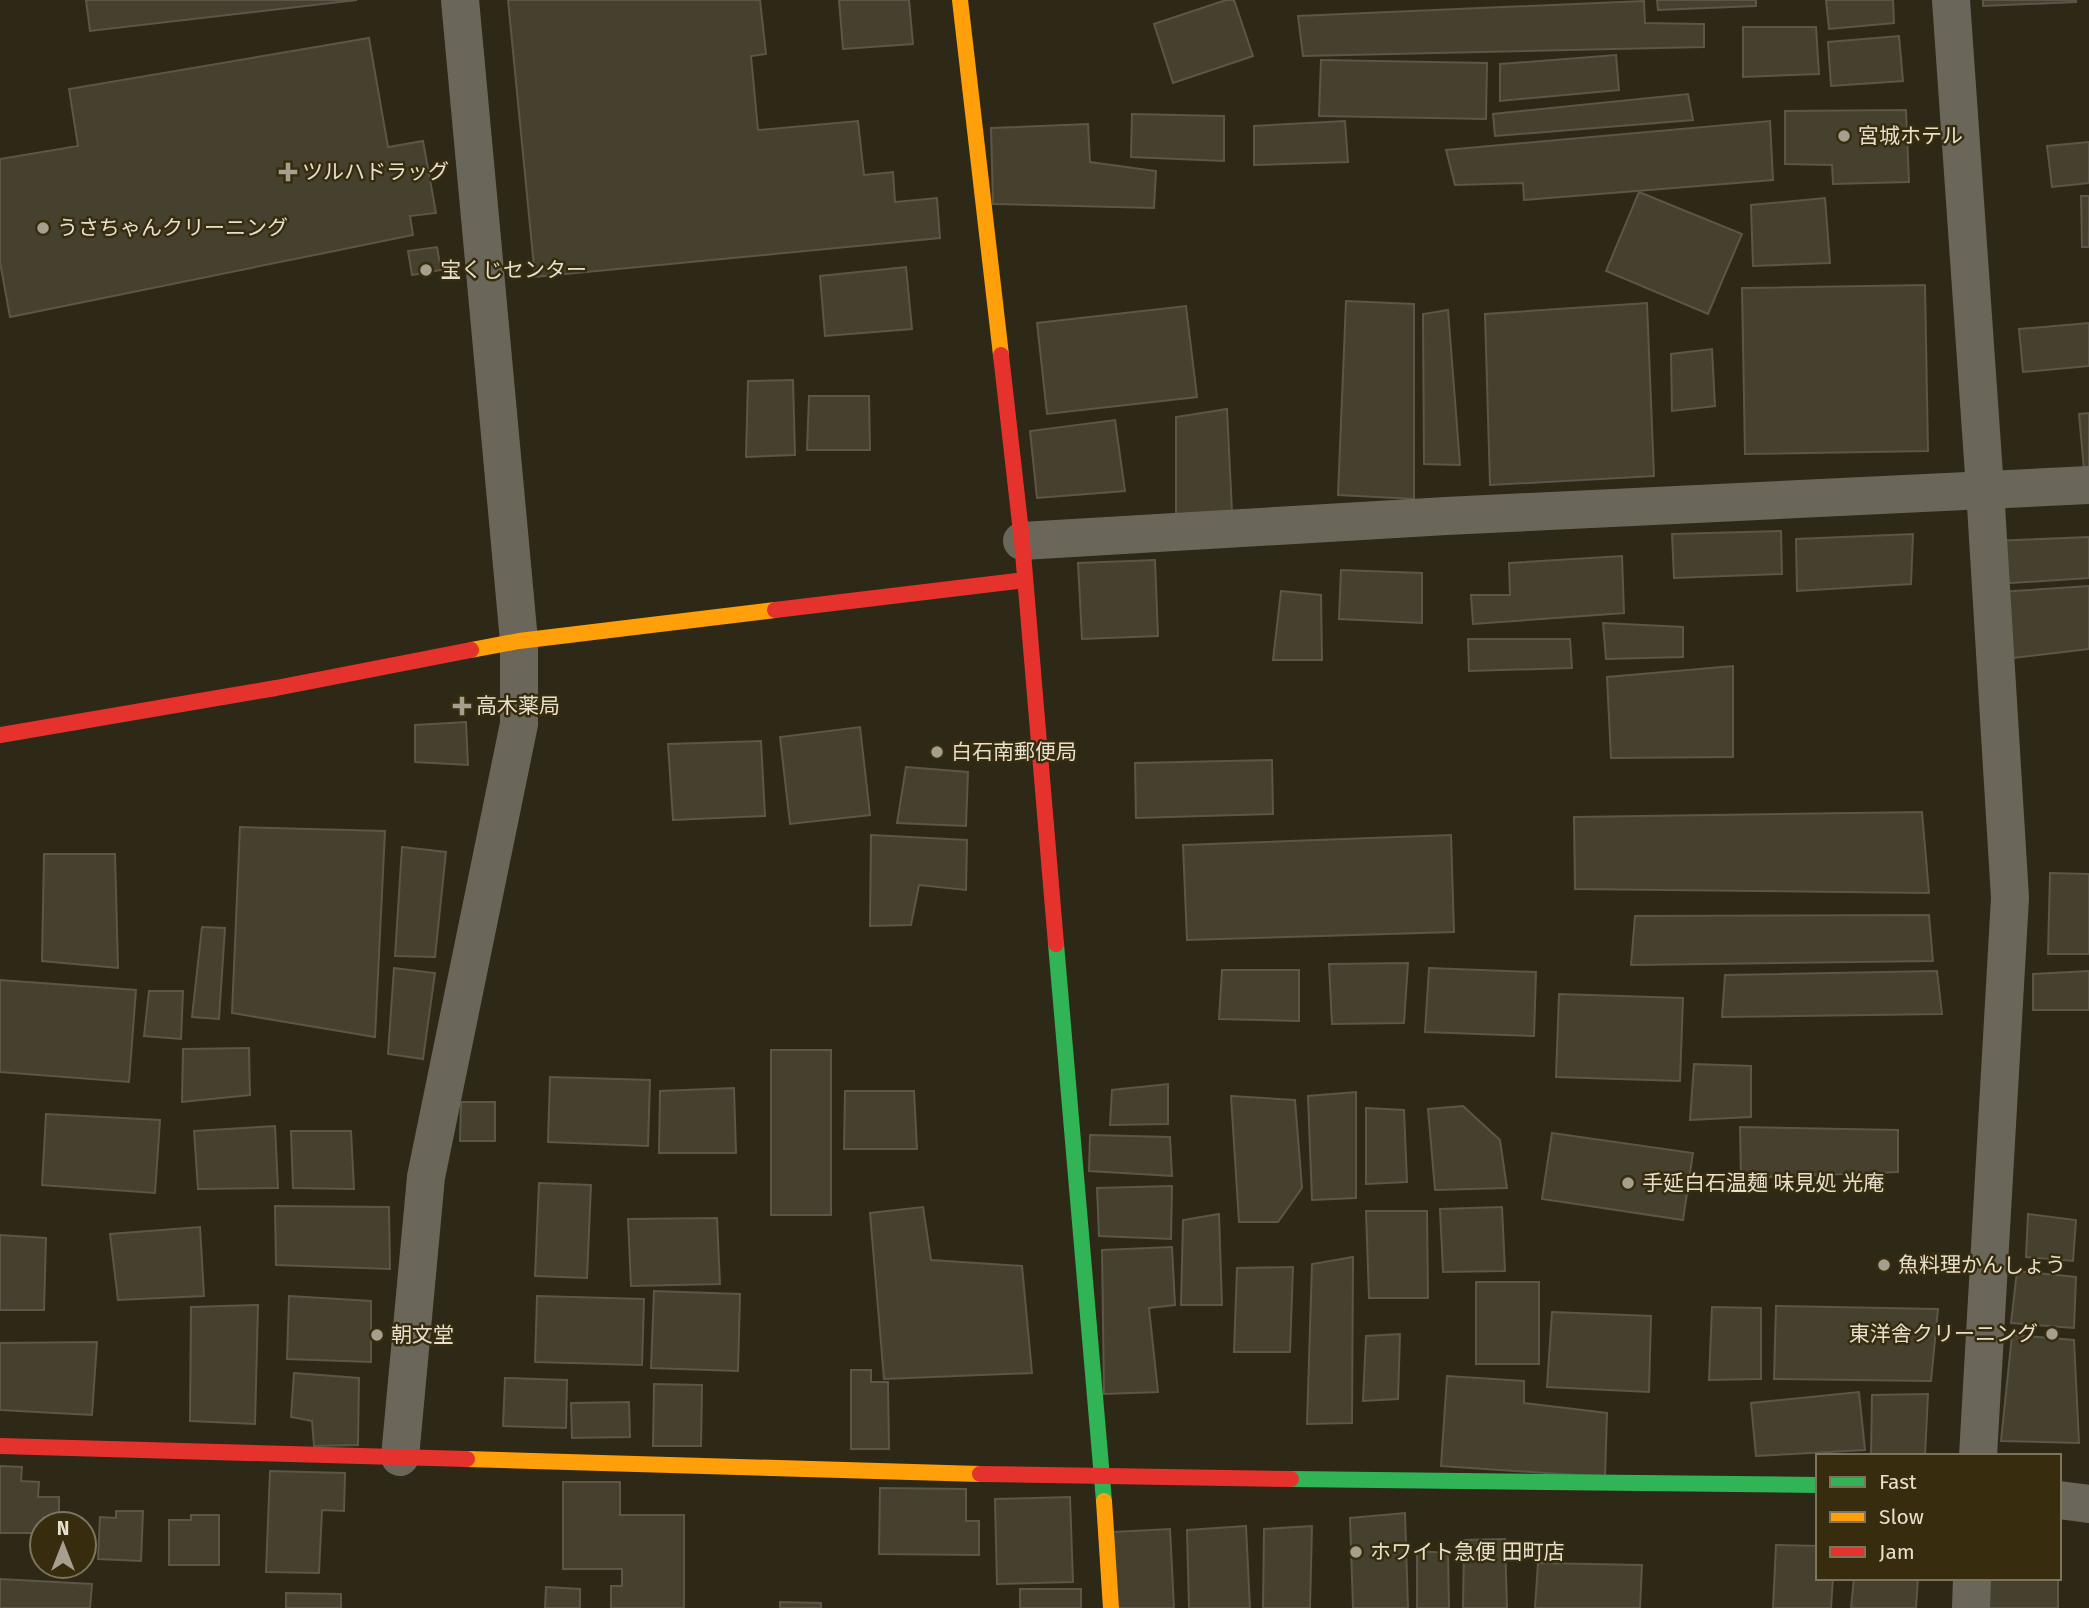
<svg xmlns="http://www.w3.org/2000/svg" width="2089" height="1608" font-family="'Fira Sans','Noto Sans JP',sans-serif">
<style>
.building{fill:#46402e;stroke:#5b5648;stroke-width:2}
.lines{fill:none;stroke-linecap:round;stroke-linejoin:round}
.street{stroke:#6b665a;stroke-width:38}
.fast{stroke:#30b455;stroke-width:16}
.slow{stroke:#ff9f0a;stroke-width:16}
.jam{stroke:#e5322d;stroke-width:16}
.poi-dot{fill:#a69f8e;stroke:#372c0e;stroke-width:2.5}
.labels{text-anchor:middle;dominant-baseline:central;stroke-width:5;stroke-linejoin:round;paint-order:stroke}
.poi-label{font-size:21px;fill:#e6dfce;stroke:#372c0e;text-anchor:start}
</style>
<rect width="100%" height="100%" fill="#2e2817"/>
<!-- building -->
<g class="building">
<path d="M 86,0 L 357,0 L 90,31 Z"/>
<path d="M 508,0 L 760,0 L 766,54 L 751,56 L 758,130 L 858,121 L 864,175 L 893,172 L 895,202 L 937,198 L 940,238 L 535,277 Z"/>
<path d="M 839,0 L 909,0 L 913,44 L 843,49 Z"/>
<path d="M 1226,0 L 1234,0 L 1253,56 L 1173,83 L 1154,24 Z"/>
<path d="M 1657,0 L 1756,0 L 1756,6 L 1658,10 Z"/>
<path d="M 1826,0 L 1893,0 L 1894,23 L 1829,29 Z"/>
<path d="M 1983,0 L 2076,0 L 2076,2 L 1983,6 Z"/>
<path d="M 1644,1 L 1645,23 L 1704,24 L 1704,47 L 1303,56 L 1298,16 Z"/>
<path d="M 1743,27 L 1816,27 L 1819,74 L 1743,77 Z"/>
<path d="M 1899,36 L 1903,81 L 1831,86 L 1828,42 Z"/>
<path d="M 369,38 L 388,147 L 423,141 L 436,213 L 410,216 L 413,235 L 10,317 L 0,262 L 0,159 L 78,146 L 69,89 Z"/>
<path d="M 1616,55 L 1619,90 L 1500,101 L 1500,64 Z"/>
<path d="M 1321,60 L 1487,63 L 1486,119 L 1319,116 Z"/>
<path d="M 1688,94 L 1693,120 L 1495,136 L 1493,114 Z"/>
<path d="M 1906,110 L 1909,182 L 1833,184 L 1832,165 L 1785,164 L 1785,111 Z"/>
<path d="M 1132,114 L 1224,116 L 1224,161 L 1131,157 Z"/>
<path d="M 1345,121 L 1348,162 L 1254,165 L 1254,126 Z"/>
<path d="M 1770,121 L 1773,180 L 1524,200 L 1523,183 L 1455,185 L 1446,150 Z"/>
<path d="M 1088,124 L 1090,162 L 1156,171 L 1154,208 L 993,204 L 991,128 Z"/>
<path d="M 2089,142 L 2089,183 L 2052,187 L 2047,146 Z"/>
<path d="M 1639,192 L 1742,234 L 1708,314 L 1606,271 Z"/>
<path d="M 2081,196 L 2089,196 L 2089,247 L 2082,247 Z"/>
<path d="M 1825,198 L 1830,263 L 1753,266 L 1751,205 Z"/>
<path d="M 437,247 L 441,270 L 412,275 L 408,251 Z"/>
<path d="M 906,267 L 912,329 L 825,336 L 820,276 Z"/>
<path d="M 1925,285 L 1928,451 L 1745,454 L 1742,288 Z"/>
<path d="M 1346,301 L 1414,304 L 1414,499 L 1338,495 Z"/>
<path d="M 1647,303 L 1654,476 L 1490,485 L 1485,314 Z"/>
<path d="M 1186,306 L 1197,397 L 1047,414 L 1037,323 Z"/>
<path d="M 1448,310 L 1460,465 L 1424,464 L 1423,314 Z"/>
<path d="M 2089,323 L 2089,366 L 2023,372 L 2019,329 Z"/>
<path d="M 1712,349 L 1715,406 L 1672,411 L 1671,354 Z"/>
<path d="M 793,380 L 795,455 L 746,457 L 748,381 Z"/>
<path d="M 809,396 L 869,396 L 870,450 L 807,450 Z"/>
<path d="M 1227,409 L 1232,512 L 1176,517 L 1176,417 Z"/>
<path d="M 2089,413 L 2089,470 L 2084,470 L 2079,414 Z"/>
<path d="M 1115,420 L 1125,491 L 1037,498 L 1030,431 Z"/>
<path d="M 1781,531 L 1782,574 L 1674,578 L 1672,534 Z"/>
<path d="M 1913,534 L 1911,584 L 1797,591 L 1796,539 Z"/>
<path d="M 2089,537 L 2089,578 L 1996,584 L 1993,541 Z"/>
<path d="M 1622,556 L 1624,613 L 1473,624 L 1471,595 L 1510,595 L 1509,563 Z"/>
<path d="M 1155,560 L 1158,636 L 1082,639 L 1078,563 Z"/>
<path d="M 1341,570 L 1422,573 L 1422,623 L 1339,619 Z"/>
<path d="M 2089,586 L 2089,649 L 1996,660 L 1999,592 Z"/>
<path d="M 1281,591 L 1321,595 L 1322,660 L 1273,660 Z"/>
<path d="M 1603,623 L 1683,627 L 1683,657 L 1606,659 Z"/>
<path d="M 1468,639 L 1570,639 L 1572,668 L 1469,671 Z"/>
<path d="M 1733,666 L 1733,757 L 1611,758 L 1607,677 Z"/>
<path d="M 466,722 L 468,765 L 415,762 L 415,725 Z"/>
<path d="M 860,727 L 870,815 L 790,824 L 780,737 Z"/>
<path d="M 761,741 L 765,816 L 673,820 L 668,744 Z"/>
<path d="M 1272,760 L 1273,814 L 1136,818 L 1135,763 Z"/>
<path d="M 906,767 L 968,772 L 966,826 L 897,823 Z"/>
<path d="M 1922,812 L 1929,893 L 1575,889 L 1574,817 Z"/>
<path d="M 240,827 L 385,831 L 375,1037 L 232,1013 Z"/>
<path d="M 871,835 L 967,840 L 966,890 L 919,885 L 911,925 L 870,926 Z"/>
<path d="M 1451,835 L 1454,932 L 1187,940 L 1183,845 Z"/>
<path d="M 402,847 L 446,852 L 435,957 L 395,956 Z"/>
<path d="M 44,854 L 115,854 L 118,968 L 42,961 Z"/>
<path d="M 2050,873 L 2089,874 L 2089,954 L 2048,954 Z"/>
<path d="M 1929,915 L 1933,961 L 1631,965 L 1635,916 Z"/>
<path d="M 202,927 L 225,928 L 219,1019 L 192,1017 Z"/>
<path d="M 1408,963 L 1404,1023 L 1332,1024 L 1329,964 Z"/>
<path d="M 394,968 L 435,973 L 423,1059 L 388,1054 Z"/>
<path d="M 1429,968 L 1536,972 L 1534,1036 L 1425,1032 Z"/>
<path d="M 1222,970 L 1299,970 L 1299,1021 L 1219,1019 Z"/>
<path d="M 1937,971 L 1942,1014 L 1722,1017 L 1725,975 Z"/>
<path d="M 2089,971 L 2089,1010 L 2033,1010 L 2033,974 Z"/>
<path d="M 0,980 L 136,990 L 129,1082 L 0,1072 Z"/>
<path d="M 149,991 L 183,991 L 181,1039 L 144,1036 Z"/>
<path d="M 1559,994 L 1683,998 L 1680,1081 L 1556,1077 Z"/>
<path d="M 249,1048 L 250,1095 L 182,1102 L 183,1049 Z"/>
<rect x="771" y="1050" width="60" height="165"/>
<path d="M 1694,1064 L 1751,1066 L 1751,1117 L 1690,1120 Z"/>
<path d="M 550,1077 L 650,1080 L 648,1146 L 548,1142 Z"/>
<path d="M 1168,1084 L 1168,1124 L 1110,1125 L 1112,1090 Z"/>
<path d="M 734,1088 L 736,1153 L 659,1153 L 660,1091 Z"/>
<path d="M 845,1091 L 914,1091 L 917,1149 L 844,1149 Z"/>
<path d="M 1356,1092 L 1356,1198 L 1312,1200 L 1308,1096 Z"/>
<path d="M 1231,1096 L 1295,1100 L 1302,1188 L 1278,1222 L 1239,1222 Z"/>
<path d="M 461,1102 L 495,1102 L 495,1141 L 460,1141 Z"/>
<path d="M 1463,1106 L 1500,1140 L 1507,1188 L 1435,1190 L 1428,1109 Z"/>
<path d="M 1366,1108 L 1404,1110 L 1407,1182 L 1366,1184 Z"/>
<path d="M 46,1114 L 160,1120 L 155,1193 L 42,1185 Z"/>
<path d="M 275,1126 L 278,1188 L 198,1189 L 194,1131 Z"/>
<path d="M 1740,1127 L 1898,1130 L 1898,1172 L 1741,1178 Z"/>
<path d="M 291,1131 L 351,1131 L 354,1189 L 293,1188 Z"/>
<path d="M 1552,1133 L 1693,1153 L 1683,1220 L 1542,1199 Z"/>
<path d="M 1090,1135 L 1170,1137 L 1172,1176 L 1089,1171 Z"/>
<path d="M 539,1183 L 591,1185 L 587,1278 L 535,1276 Z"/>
<path d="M 1172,1186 L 1171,1239 L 1099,1236 L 1097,1188 Z"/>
<path d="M 275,1206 L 389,1207 L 390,1269 L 276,1265 Z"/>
<path d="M 923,1207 L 931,1260 L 1022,1266 L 1032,1373 L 884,1379 L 870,1213 Z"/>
<path d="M 1502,1207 L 1505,1271 L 1443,1272 L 1440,1209 Z"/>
<path d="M 1366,1211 L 1427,1211 L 1428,1298 L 1369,1298 Z"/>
<path d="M 1219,1214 L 1222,1305 L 1181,1305 L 1183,1220 Z"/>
<path d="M 2028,1214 L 2076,1220 L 2073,1261 L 2026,1257 Z"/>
<path d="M 717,1218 L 720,1284 L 631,1286 L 628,1219 Z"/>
<path d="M 200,1227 L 204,1296 L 118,1300 L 110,1234 Z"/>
<path d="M 0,1235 L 46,1238 L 44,1310 L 0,1310 Z"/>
<path d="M 1172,1247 L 1175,1305 L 1149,1308 L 1158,1392 L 1104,1394 L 1102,1250 Z"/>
<path d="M 1353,1257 L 1352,1423 L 1307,1424 L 1312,1264 Z"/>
<path d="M 1293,1267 L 1290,1352 L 1234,1352 L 1237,1268 Z"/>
<path d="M 2017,1271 L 2076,1277 L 2074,1328 L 2011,1323 Z"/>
<rect x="1476" y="1282" width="63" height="82"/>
<path d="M 654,1291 L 740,1294 L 738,1371 L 651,1368 Z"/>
<path d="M 289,1296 L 371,1301 L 371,1362 L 287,1359 Z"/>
<path d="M 537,1296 L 644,1299 L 642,1365 L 535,1362 Z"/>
<path d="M 258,1305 L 255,1424 L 190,1421 L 191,1307 Z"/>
<path d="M 1776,1306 L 1938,1309 L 1931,1381 L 1774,1379 Z"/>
<path d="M 1712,1307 L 1761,1308 L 1761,1379 L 1709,1380 Z"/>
<path d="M 1552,1312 L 1651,1316 L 1649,1392 L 1547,1387 Z"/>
<path d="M 1400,1334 L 1398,1399 L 1363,1401 L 1366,1336 Z"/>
<path d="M 2012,1335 L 2074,1340 L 2079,1443 L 2001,1441 Z"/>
<path d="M 97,1342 L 92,1415 L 0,1410 L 0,1343 Z"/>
<path d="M 851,1370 L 871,1370 L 871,1382 L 888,1382 L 889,1449 L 851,1449 Z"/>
<path d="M 294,1373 L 359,1378 L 358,1445 L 314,1446 L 312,1421 L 291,1417 Z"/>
<path d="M 1447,1376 L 1524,1381 L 1524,1403 L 1607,1413 L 1605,1477 L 1441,1466 Z"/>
<path d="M 505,1378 L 567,1380 L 566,1428 L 503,1426 Z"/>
<path d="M 654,1384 L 702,1385 L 701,1446 L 653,1446 Z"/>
<path d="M 1859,1392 L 1865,1450 L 1756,1456 L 1751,1403 Z"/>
<path d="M 1928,1394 L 1925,1456 L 1871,1456 L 1872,1395 Z"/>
<path d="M 629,1402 L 630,1437 L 572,1438 L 571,1403 Z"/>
<path d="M 0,1466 L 22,1467 L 21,1481 L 39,1482 L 38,1497 L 59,1497 L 59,1524 L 42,1524 L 42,1533 L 0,1533 Z"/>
<path d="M 270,1471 L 345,1473 L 344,1511 L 322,1510 L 319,1573 L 266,1572 Z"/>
<path d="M 563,1482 L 620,1482 L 620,1515 L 684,1515 L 684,1608 L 611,1608 L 611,1586 L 622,1586 L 622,1569 L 563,1569 Z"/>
<path d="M 880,1488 L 966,1489 L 966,1521 L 979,1521 L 979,1555 L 879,1554 Z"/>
<path d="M 1070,1497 L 1073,1582 L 997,1584 L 995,1499 Z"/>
<path d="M 116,1511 L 143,1511 L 141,1561 L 98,1559 L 100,1517 L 116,1518 Z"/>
<path d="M 1405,1513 L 1408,1608 L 1353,1608 L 1350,1518 Z"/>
<path d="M 191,1515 L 219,1515 L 219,1565 L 169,1565 L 169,1520 L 191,1520 Z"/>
<path d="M 1246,1526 L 1250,1608 L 1189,1608 L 1187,1530 Z"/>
<path d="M 1312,1526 L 1310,1608 L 1263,1608 L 1264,1529 Z"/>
<path d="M 1170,1529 L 1174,1608 L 1116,1608 L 1113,1532 Z"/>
<path d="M 1505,1539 L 1507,1608 L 1463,1608 L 1464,1540 Z"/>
<path d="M 1776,1545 L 1818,1546 L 1818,1578 L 1833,1578 L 1831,1608 L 1773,1608 Z"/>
<path d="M 1417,1551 L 1448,1553 L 1449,1608 L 1417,1608 Z"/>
<path d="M 1538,1563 L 1642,1565 L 1640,1608 L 1535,1608 Z"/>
<path d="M 1854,1578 L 1918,1578 L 1916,1608 L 1851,1608 Z"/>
<path d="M 1989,1578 L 2058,1578 L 2058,1608 L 1988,1608 Z"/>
<path d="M 0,1579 L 92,1584 L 90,1608 L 0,1608 Z"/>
<path d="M 546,1587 L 580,1589 L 580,1608 L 545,1608 Z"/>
<rect x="1020" y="1589" width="61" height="19"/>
<path d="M 286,1593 L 341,1594 L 341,1608 L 286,1608 Z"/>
<path d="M 780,1602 L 821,1603 L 821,1608 L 780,1608 Z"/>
</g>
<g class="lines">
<!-- street -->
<g class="street">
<path d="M 1951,0 L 1985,489 L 2010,898 L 1978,1456"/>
<path d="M 1022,541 L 1446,516 L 2089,485"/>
<path d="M 400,1457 L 426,1177 L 519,724 L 519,641 L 460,0"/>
<path d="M 2059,1500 L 2089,1504"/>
<path d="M 1971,1608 L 1972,1578"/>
</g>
<!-- fast -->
<g class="fast">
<path d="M 1056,944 L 1104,1501"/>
<path d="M 1291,1479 L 1818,1485"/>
</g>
<!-- slow -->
<g class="slow">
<path d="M 960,0 L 1001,355"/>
<path d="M 471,650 L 519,641 L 775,610"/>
<path d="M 467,1459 L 980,1474"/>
<path d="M 1104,1501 L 1111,1608"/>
</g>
<!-- jam -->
<g class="jam">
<path d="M 1001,355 L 1022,541 L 1056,944"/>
<path d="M 775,610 L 1025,580"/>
<path d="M 0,735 L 276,688 L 471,650"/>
<path d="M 0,1446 L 467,1459"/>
<path d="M 980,1474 L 1291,1479"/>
</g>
</g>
<!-- markers -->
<g class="poi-dot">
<circle cx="1844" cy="136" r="7"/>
<path d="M284.5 161.5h7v7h7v7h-7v7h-7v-7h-7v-7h7z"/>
<circle cx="43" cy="228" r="7"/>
<circle cx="426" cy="270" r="7"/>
<path d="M458.5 695.5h7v7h7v7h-7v7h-7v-7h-7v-7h7z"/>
<circle cx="937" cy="752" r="7"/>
<circle cx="1628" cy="1183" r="7"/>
<circle cx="1884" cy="1265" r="7"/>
<circle cx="2052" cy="1334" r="7"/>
<circle cx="377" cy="1335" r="7"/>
<circle cx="1356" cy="1552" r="7"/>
</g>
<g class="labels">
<!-- poi labels -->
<g class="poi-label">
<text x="1858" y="136">宮城ホテル</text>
<text x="302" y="172">ツルハドラッグ</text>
<text x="57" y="228">うさちゃんクリーニング</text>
<text x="440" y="270">宝くじセンター</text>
<text x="476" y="706">高木薬局</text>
<text x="951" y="752">白石南郵便局</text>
<text x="1642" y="1183">手延白石温麺 味見処 光庵</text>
<text x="1898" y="1265">魚料理かんしょう</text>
<text x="2038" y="1334" text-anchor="end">東洋舎クリーニング</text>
<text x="391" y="1335">朝文堂</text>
<text x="1370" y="1552">ホワイト急便 田町店</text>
</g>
</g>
<!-- legend -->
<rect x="1816" y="1454" width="245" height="126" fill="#372c0e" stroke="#7d745b" stroke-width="2"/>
<rect x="1830" y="1477" width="35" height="10" fill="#30b455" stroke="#7d745b" stroke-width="2"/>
<text x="1879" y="1489" font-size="21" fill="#e6dfce">Fast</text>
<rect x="1830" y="1512" width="35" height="10" fill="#ff9f0a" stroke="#7d745b" stroke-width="2"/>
<text x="1879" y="1524" font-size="21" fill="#e6dfce">Slow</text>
<rect x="1830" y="1547" width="35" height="10" fill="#e5322d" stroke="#7d745b" stroke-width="2"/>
<text x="1879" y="1559" font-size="21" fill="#e6dfce">Jam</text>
<!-- north arrow -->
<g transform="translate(63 1545)"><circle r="33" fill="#372c0e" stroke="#7d745b" stroke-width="2"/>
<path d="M0-5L12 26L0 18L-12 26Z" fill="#a69f8e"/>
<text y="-10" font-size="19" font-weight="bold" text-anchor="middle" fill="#e6dfce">N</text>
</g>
</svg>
